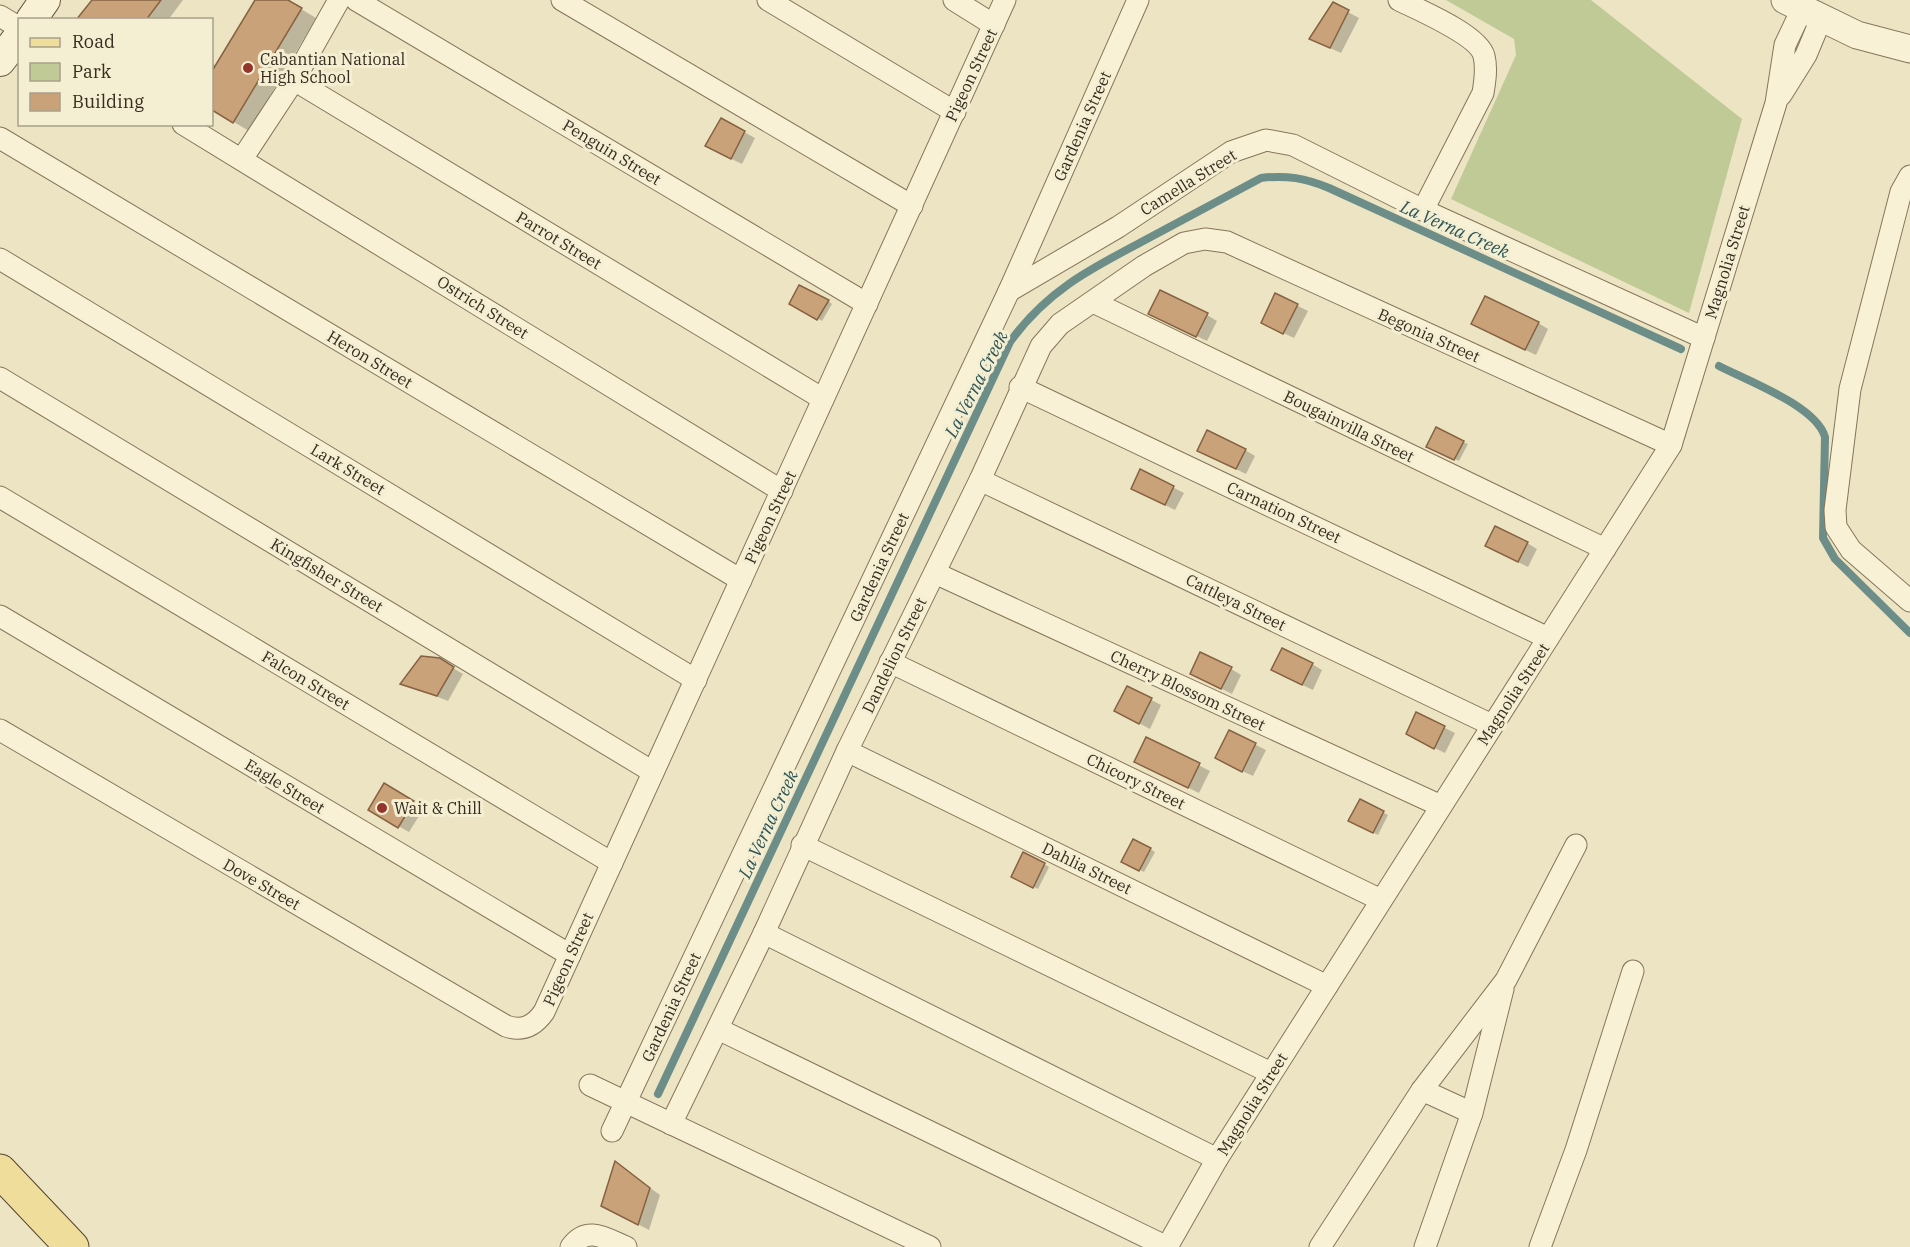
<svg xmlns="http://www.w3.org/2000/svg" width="1910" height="1247" font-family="'IBM Plex Serif',serif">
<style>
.green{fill:#c0ca97}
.shadow{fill:#0003}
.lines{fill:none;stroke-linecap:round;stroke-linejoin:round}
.stream{stroke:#6c8d88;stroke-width:8}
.building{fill:#caa27a;stroke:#856241;stroke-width:1.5}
.minor-casing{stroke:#86765a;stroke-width:23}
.tertiary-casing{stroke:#86765a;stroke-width:29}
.secondary-casing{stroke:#68573e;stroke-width:32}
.primary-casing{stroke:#54442f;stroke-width:35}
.minor{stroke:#f8f1d6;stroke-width:21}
.tertiary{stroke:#f8f1d6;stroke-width:27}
.secondary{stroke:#f8f1d6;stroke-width:30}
.primary{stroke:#efdd9c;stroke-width:33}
.poi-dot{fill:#94352c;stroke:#f4eed2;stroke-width:2}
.labels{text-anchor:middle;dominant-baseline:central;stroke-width:6;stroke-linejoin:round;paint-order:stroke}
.poi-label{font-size:16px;fill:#372c1e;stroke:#f4eed2;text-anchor:start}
.street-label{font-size:16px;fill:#372c1e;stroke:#f4eed2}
.water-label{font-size:18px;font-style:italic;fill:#2e5556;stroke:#f4eed2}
</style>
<rect width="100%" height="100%" fill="#ede4c3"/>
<!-- green -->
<path class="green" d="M 1446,0 L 1591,0 L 1742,119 L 1689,313 L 1451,199 L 1516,55 L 1514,39 Z"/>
<!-- shadow -->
<g class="shadow">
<path d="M 94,0 L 183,0 L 168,20 L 84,20 Z"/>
<path d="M 256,0 L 286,0 L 316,18 L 249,131 L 212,109 L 212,63 L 216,66 Z"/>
<path d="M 1333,4 L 1359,18 L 1341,53 L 1321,44 Z"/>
<path d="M 722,120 L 755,138 L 742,164 L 717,152 Z"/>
<path d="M 1276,295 L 1308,311 L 1294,338 L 1273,328 Z"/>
<path d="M 828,301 L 832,304 L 822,321 L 791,303 Z"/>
<path d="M 1207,315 L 1217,321 L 1207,341 L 1161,319 Z"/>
<path d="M 1538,323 L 1548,329 L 1536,355 L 1483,330 Z"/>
<path d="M 1463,442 L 1468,444 L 1459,461 L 1428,446 Z"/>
<path d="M 1245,450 L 1255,456 L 1246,474 L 1209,456 Z"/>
<path d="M 1141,471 L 1184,493 L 1175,510 L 1143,494 Z"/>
<path d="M 1527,543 L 1537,549 L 1528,567 L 1498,552 Z"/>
<path d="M 439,660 L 463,674 L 448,701 L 403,683 Z"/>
<path d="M 1312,664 L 1322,670 L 1313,690 L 1283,676 Z"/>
<path d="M 1231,669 L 1241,675 L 1232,694 L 1202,679 Z"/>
<path d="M 1128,688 L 1161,705 L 1150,729 L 1127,717 Z"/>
<path d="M 1417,714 L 1455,733 L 1445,753 L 1418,740 Z"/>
<path d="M 1230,732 L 1266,750 L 1253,776 L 1227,764 Z"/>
<path d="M 1147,739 L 1210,771 L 1199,793 L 1146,767 Z"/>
<path d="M 385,785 L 424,808 L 409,832 L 370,810 Z"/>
<path d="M 1360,801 L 1388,815 L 1378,835 L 1355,823 Z"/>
<path d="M 1150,849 L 1155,852 L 1144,872 L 1128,864 Z"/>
<path d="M 1044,864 L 1049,867 L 1038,889 L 1013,876 Z"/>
<path d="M 616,1163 L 660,1195 L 649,1230 L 613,1211 Z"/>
</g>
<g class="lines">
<!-- stream -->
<g class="stream">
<path d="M 1719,366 C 1748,381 1816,406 1825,437 L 1823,538 L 1835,559 L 1910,633"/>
<path d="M 658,1094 L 1010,342 C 1047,290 1092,268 1147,239 C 1185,219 1223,198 1261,178 C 1287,175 1305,178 1329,188 L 1681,349"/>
</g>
</g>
<!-- building -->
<g class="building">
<path d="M 92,0 L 161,0 L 146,20 L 76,20 Z"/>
<path d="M 255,0 L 288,0 L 302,8 L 233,123 L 212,110 L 212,71 Z"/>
<path d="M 1333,2 L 1349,10 L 1330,48 L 1309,39 Z"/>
<path d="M 721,118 L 745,131 L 731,159 L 705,146 Z"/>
<path d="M 799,285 L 829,300 L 817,320 L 789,304 Z"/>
<path d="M 1160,290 L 1208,313 L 1196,337 L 1148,314 Z"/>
<path d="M 1275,293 L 1298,304 L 1283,334 L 1261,323 Z"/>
<path d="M 1485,296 L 1539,322 L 1525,350 L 1471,324 Z"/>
<path d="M 1436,427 L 1464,441 L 1454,460 L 1426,447 Z"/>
<path d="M 1207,430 L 1246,449 L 1236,469 L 1197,451 Z"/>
<path d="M 1140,469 L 1174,486 L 1165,505 L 1131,489 Z"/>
<path d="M 1495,526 L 1528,542 L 1518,562 L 1485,546 Z"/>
<path d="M 1282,648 L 1313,663 L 1302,685 L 1271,670 Z"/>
<path d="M 1200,652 L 1232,667 L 1221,689 L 1190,674 Z"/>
<path d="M 421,656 L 440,658 L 454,667 L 437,696 L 400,684 Z"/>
<path d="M 1127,686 L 1152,698 L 1139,724 L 1114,711 Z"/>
<path d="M 1416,712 L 1445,726 L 1434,749 L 1406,734 Z"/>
<path d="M 1229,730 L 1256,743 L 1242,772 L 1215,758 Z"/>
<path d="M 1146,737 L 1200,763 L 1188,788 L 1134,762 Z"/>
<path d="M 384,783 L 414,801 L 398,828 L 368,810 Z"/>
<path d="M 1360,799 L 1384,811 L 1373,833 L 1348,821 Z"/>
<path d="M 1133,839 L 1151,848 L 1139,871 L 1121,862 Z"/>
<path d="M 1023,852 L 1045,863 L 1033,888 L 1011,877 Z"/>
<path d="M 615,1161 L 650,1188 L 638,1225 L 601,1206 Z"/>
</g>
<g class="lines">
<defs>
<g id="minor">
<path d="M 356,0 L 867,304"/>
<path d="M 562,0 L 912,206"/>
<path d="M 768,0 L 955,112"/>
<path d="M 954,0 L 994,25"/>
<path d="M 1399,0 C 1419,10 1479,35 1484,56 C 1487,68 1485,81 1483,93 L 1423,210"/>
<path d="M 0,16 L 20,28"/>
<path d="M 294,80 L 823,399"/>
<path d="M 1781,95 L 1806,55 L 1821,19"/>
<path d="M 183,124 L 782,491"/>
<path d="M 0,138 L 741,580"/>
<path d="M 242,159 L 294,80 L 339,0"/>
<path d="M 1910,176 L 1901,192 L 1850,389 L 1835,510 L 1836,527 L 1851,550 L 1910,601"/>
<path d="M 0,259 L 696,680"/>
<path d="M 1009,291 L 1118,227 L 1231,152 L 1266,140 L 1293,145 L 1423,210 L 1704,338"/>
<path d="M 1093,302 L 1605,549"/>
<path d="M 0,378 L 653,772"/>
<path d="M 1020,387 L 1548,638"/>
<path d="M 980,480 L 1492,725"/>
<path d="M 0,497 L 612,863"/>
<path d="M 935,573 L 1441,806"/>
<path d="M 0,616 L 570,955"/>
<path d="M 890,662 L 1381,900"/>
<path d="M 0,730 L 506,1026 C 523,1032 534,1026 544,1012 L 1005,0"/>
<path d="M 847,751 L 1327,986"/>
<path d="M 802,845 L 1271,1073"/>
<path d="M 764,933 L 1217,1159"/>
<path d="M 718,1029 L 1167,1247"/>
<path d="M 590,1085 L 930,1247"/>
<path d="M 1422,1090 L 1472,1113"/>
<path d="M 671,1124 L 764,933 L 847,751 L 980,480 L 1041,346 L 1060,324 L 1144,266 L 1184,243 L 1205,239 L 1227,242 L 1671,445"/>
<path d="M 612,1131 L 1009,291 L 1138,0"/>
<path d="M 571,1247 C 587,1225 605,1238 626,1247"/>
<path d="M 1167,1247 L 1217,1159 L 1671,445 L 1776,103 L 1785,45 L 1802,9"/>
<path d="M 1320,1247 L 1422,1090 L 1506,980 L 1576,845"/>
<path d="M 1425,1247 L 1472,1113 L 1503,989"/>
<path d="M 1540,1247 L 1576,1150 L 1633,971"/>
</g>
<path id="tertiary" d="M 1785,0 L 1857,35 L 1910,49"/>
<g id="secondary">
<path d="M 31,20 L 45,0"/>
<path d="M 0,61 L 20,35"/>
</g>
<path id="primary" d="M 0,1171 L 72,1247"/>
</defs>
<!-- minor casing -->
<use href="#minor" class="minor-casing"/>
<!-- tertiary casing -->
<use href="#tertiary" class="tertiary-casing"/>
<!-- secondary casing -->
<use href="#secondary" class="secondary-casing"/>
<!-- primary casing -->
<use href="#primary" class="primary-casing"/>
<!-- minor -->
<use href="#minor" class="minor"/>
<!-- tertiary -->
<use href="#tertiary" class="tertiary"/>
<!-- secondary -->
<use href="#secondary" class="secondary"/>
<!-- primary -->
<use href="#primary" class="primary"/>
</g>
<!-- markers -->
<g class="poi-dot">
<circle cx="248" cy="68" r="6"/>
<circle cx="382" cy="808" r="6"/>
</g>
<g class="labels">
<!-- poi labels -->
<g class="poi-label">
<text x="260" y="59">Cabantian National<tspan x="260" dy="18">High School</tspan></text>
<text x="394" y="808">Wait &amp; Chill</text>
</g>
<!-- street labels -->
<g class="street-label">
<text transform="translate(971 75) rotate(-65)">Pigeon Street</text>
<text transform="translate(1082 126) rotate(-66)">Gardenia Street</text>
<text transform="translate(612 152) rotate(31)">Penguin Street</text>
<text transform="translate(1188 182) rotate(-32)">Camella Street</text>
<text transform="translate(559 240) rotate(31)">Parrot Street</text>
<text transform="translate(1727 262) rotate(-73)">Magnolia Street</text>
<text transform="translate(483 307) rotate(32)">Ostrich Street</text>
<text transform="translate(1429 335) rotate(24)">Begonia Street</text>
<text transform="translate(370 359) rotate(31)">Heron Street</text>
<text transform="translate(1349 426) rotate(26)">Bougainvilla Street</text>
<text transform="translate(348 469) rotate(31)">Lark Street</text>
<text transform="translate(1284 512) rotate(25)">Carnation Street</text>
<text transform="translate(770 517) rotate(-65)">Pigeon Street</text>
<text transform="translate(879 567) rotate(-65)">Gardenia Street</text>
<text transform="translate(327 575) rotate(31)">Kingfisher Street</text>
<text transform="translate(1236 602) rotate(26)">Cattleya Street</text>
<text transform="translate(894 655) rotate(-64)">Dandelion Street</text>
<text transform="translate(306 680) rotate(31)">Falcon Street</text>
<text transform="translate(1188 690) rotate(25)">Cherry Blossom Street</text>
<text transform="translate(1513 694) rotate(-57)">Magnolia Street</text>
<text transform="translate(1136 781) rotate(26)">Chicory Street</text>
<text transform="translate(285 786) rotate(31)">Eagle Street</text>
<text transform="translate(1087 868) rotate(26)">Dahlia Street</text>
<text transform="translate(262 884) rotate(30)">Dove Street</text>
<text transform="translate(568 959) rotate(-66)">Pigeon Street</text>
<text transform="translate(671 1007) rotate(-65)">Gardenia Street</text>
<text transform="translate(1252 1104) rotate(-58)">Magnolia Street</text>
</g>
<!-- water labels -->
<g class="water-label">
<text transform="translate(1455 229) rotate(24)">La Verna Creek</text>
<text transform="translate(976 384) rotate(-63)">La Verna Creek</text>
<text transform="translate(768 824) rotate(-65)">La Verna Creek</text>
</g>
</g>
<!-- legend -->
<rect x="18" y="18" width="195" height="108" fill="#f4eed2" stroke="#a8a08a" stroke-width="1.5"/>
<rect x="30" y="38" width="30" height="9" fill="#efdd9c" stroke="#a8a08a" stroke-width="1.5"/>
<text x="72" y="48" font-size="18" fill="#372c1e">Road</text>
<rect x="30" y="63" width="30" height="18" fill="#c0ca97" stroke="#a8a08a" stroke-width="1.5"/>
<text x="72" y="78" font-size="18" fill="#372c1e">Park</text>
<rect x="30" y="93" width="30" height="18" fill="#caa27a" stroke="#a8a08a" stroke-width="1.5"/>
<text x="72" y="108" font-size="18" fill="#372c1e">Building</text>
</svg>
